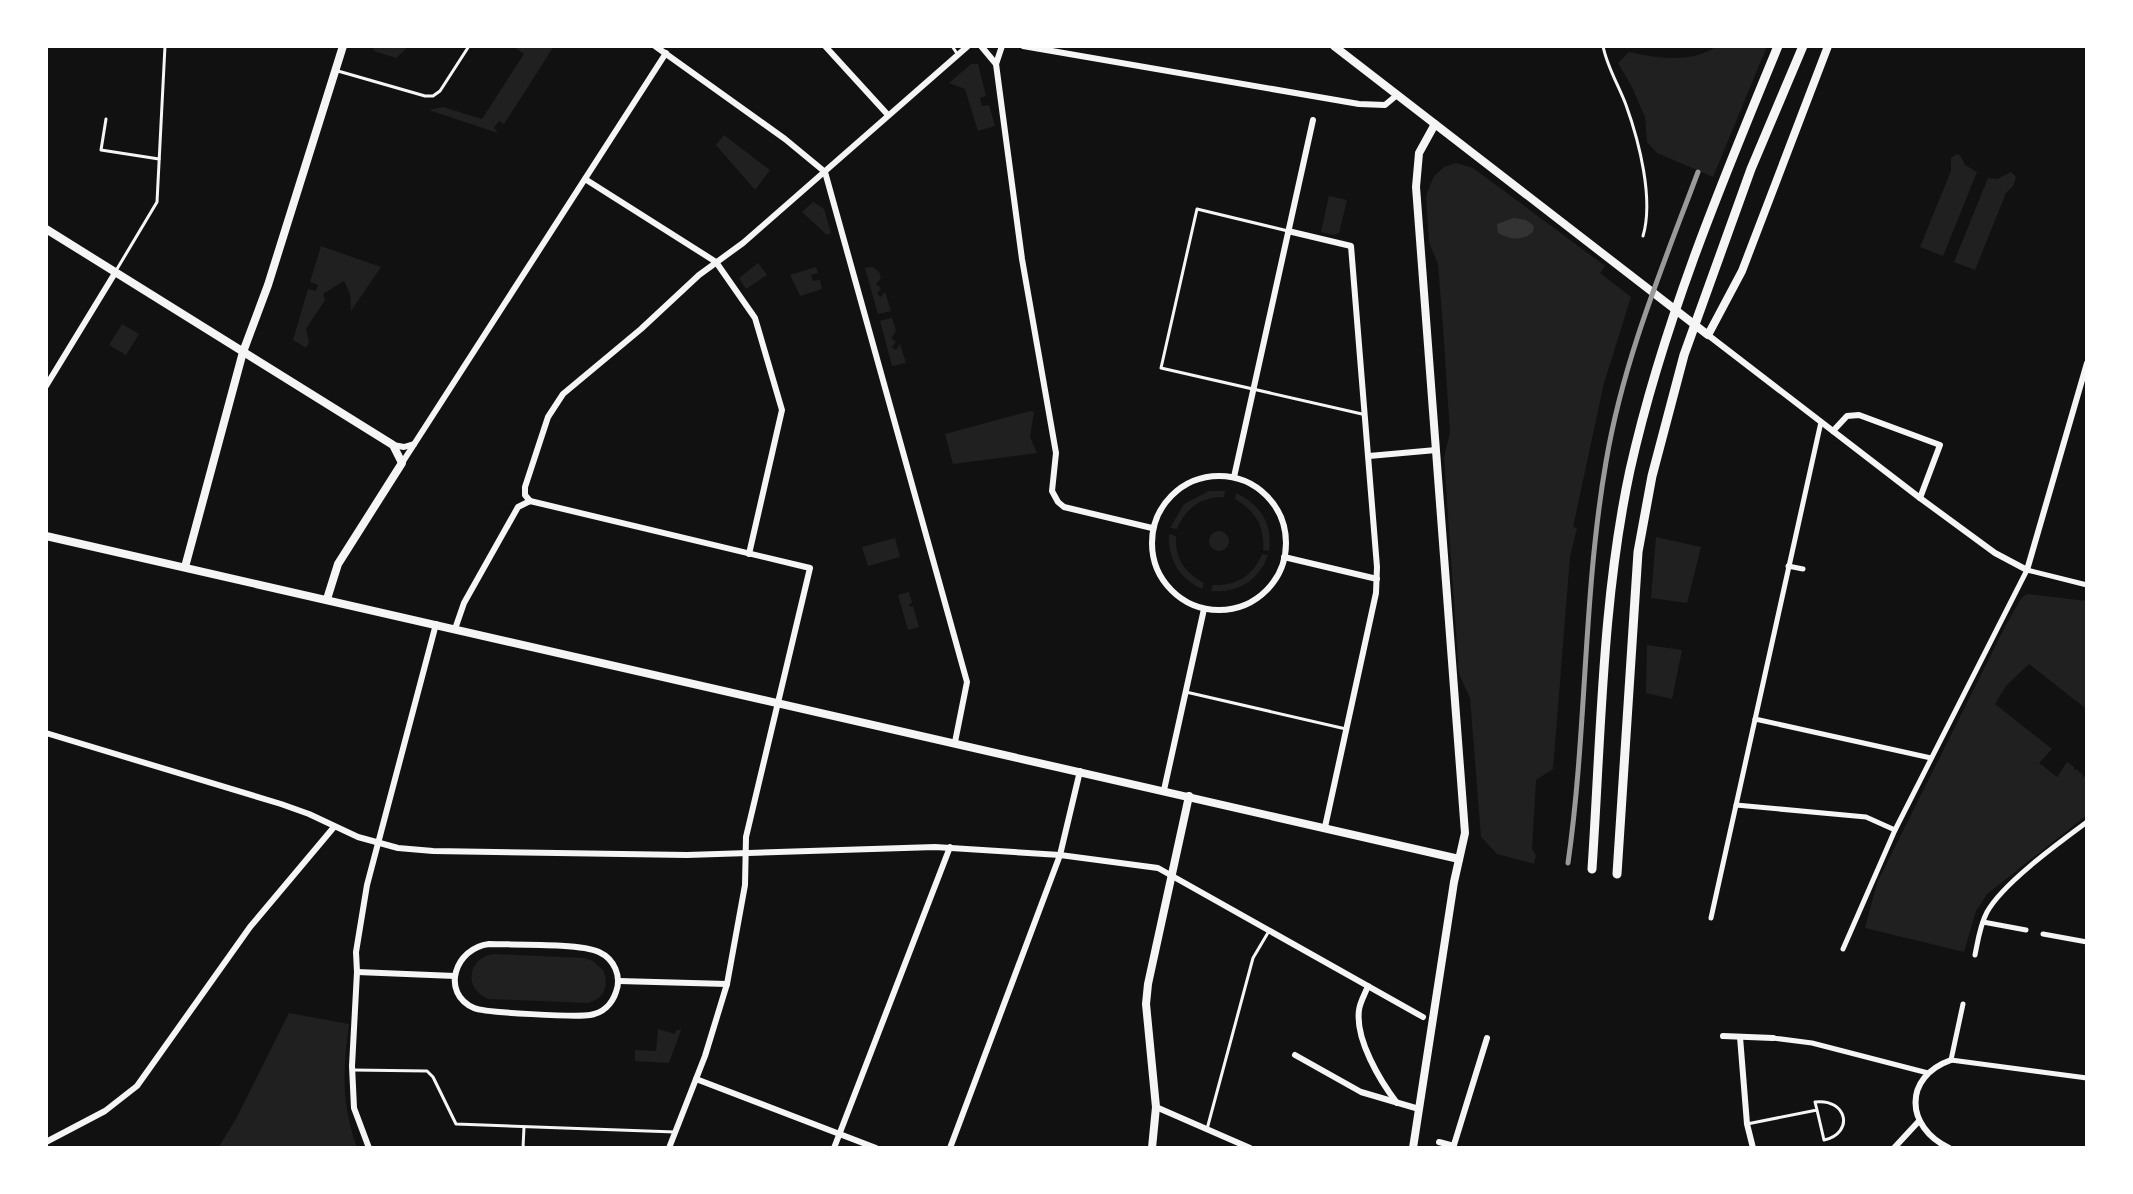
<svg xmlns="http://www.w3.org/2000/svg" width="2133" height="1194" font-family="'Nunito Sans',sans-serif">
<style>
.green{fill:#202020}
.water{fill:#333}
.lines{fill:none;stroke-linecap:round;stroke-linejoin:round}
.service{stroke:#f5f5f5;stroke-width:3}
.pedestrian{stroke:#f5f5f5;stroke-width:5}
.minor{stroke:#f5f5f5;stroke-width:6}
.tertiary{stroke:#f5f5f5;stroke-width:8}
.secondary{stroke:#f5f5f5;stroke-width:9}
.rail{stroke:#9a9a9a;stroke-width:5}
</style>
<rect width="100%" height="100%" fill="#111"/>
<!-- green -->
<g class="green">
<path d="M 373,46 L 409,46 L 396,58 L 374,51 Z"/>
<path d="M 513,46 L 554,46 L 504,124 L 499,121 L 494,128 L 498,133 L 429,110 L 443,107 L 482,119 L 524,54 Z"/>
<path d="M 1717,46 L 1767,46 L 1713,177 L 1657,153 L 1647,142 L 1645,117 L 1632,87 L 1618,63 L 1629,52 C 1658,58 1691,64 1717,46 Z"/>
<path d="M 971,64 L 978,64 L 986,96 L 980,98 L 982,106 L 989,105 L 995,126 L 978,131 L 965,89 L 949,83 Z"/>
<path d="M 724,135 L 770,170 L 755,190 L 716,145 Z"/>
<path d="M 1957,154 L 1960,155 L 1965,165 L 1977,172 L 1943,256 L 1920,247 L 1951,171 L 1951,158 Z"/>
<path d="M 1456,163 L 1473,168 L 1605,266 L 1600,273 L 1631,297 L 1604,383 L 1573,527 L 1577,528 L 1570,557 L 1553,769 L 1536,780 L 1532,849 L 1536,855 L 1534,864 L 1497,854 L 1481,837 L 1470,698 L 1459,674 L 1444,457 L 1450,433 L 1443,328 L 1438,264 L 1429,242 L 1426,196 L 1434,176 L 1444,167 Z"/>
<path d="M 2011,172 L 2016,177 L 2013,186 L 2006,193 L 1975,270 L 1954,262 L 1988,178 L 1997,179 Z"/>
<path d="M 1329,196 L 1347,200 L 1339,233 L 1334,235 L 1321,232 Z"/>
<path d="M 813,202 L 824,209 L 831,233 L 827,235 L 802,212 Z"/>
<path d="M 321,246 L 381,267 L 351,311 L 350,294 L 344,281 L 323,294 L 325,300 L 306,329 L 309,342 L 306,348 L 293,340 L 308,289 L 316,291 L 318,285 L 310,282 Z"/>
<path d="M 758,263 L 767,275 L 746,289 L 739,278 Z"/>
<path d="M 816,267 L 818,273 L 811,275 L 813,281 L 820,280 L 822,289 L 800,296 L 790,275 Z"/>
<path d="M 873,267 L 879,272 L 881,278 L 876,284 L 881,288 L 877,294 L 881,297 L 885,292 L 891,311 L 878,314 L 865,268 Z"/>
<path d="M 892,318 L 896,331 L 891,338 L 896,342 L 891,347 L 896,350 L 900,344 L 906,363 L 892,366 L 880,321 Z"/>
<path d="M 122,324 L 139,334 L 126,355 L 109,345 Z"/>
<path d="M 1030,411 L 1034,412 L 1030,437 L 1037,453 L 953,464 L 945,434 Z"/>
<path d="M 1209,491 L 1225,491 L 1224,497 C 1201,497 1185,508 1177,529 L 1170,528 L 1184,504 Z"/>
<path d="M 1236,493 C 1260,504 1273,524 1269,551 L 1263,550 C 1265,526 1255,511 1235,499 Z"/>
<circle cx="1219" cy="541" r="10"/>
<path d="M 1169,534 L 1176,536 C 1175,558 1184,572 1204,583 L 1202,589 C 1179,578 1168,560 1169,534 Z"/>
<path d="M 1656,537 L 1701,547 L 1687,603 L 1651,598 Z"/>
<path d="M 895,538 L 900,557 L 868,566 L 862,547 Z"/>
<path d="M 1262,554 L 1268,555 C 1259,581 1238,593 1211,591 L 1213,585 C 1236,586 1253,576 1262,554 Z"/>
<path d="M 909,592 L 912,603 L 909,604 L 910,607 L 913,606 L 919,627 L 908,630 L 898,595 Z"/>
<path d="M 2027,594 L 2087,601 L 2087,706 L 2085,708 L 2029,664 L 2006,686 L 1995,704 L 2052,749 L 2039,763 L 2057,777 L 2067,762 L 2074,767 L 2074,771 L 2076,769 L 2083,775 L 2082,778 L 2085,776 L 2087,778 L 2087,815 L 1987,894 L 1976,911 L 1964,952 L 1865,928 L 1877,883 L 2006,625 L 2022,597 Z"/>
<path d="M 1647,645 L 1682,650 L 1672,699 L 1646,693 Z"/>
<path d="M 494,954 L 584,958 L 593,961 L 603,970 C 610,985 604,999 588,1003 L 489,999 C 463,990 467,957 494,954 Z"/>
<path d="M 289,1013 L 349,1024 C 343,1073 341,1101 357,1148 L 218,1148 L 236,1119 Z"/>
<path d="M 658,1029 L 675,1034 L 676,1030 L 681,1030 L 669,1063 L 635,1061 L 635,1050 L 656,1051 Z"/>
</g>
<!-- water -->
<path class="water" d="M 1514,218 L 1526,220 L 1534,226 L 1533,232 C 1523,241 1510,240 1498,233 L 1497,224 Z"/>
<g class="lines">
<!-- service -->
<g class="service">
<path d="M 952,46 L 958,55"/>
<path d="M 1603,46 C 1607,67 1619,86 1626,105 C 1639,141 1654,199 1643,236"/>
<path d="M 338,71 L 425,96 L 433,96 L 440,91 L 469,46"/>
<path d="M 106,119 L 101,150 L 159,159"/>
<path d="M 1288,231 L 1197,209 L 1161,368 L 1362,414"/>
<path d="M 117,269 L 157,202 L 165,46"/>
<path d="M 1186,692 L 1346,729"/>
<path d="M 353,1070 L 427,1071 L 433,1077 L 456,1124 L 675,1132"/>
<path d="M 1747,1124 L 1817,1110 L 1815,1102 C 1847,1098 1855,1133 1824,1140 L 1817,1110"/>
<path d="M 1207,1129 L 1253,958 L 1269,931"/>
<path d="M 523,1148 L 524,1127"/>
</g>
<!-- pedestrian -->
<g class="pedestrian">
<path d="M 1788,566 L 1803,569"/>
<path d="M 1755,719 L 1931,758"/>
<path d="M 1736,805 L 1866,817 L 1895,830"/>
<path d="M 1711,918 L 1821,422"/>
<path d="M 1983,922 L 2026,930"/>
<path d="M 2043,934 L 2087,942"/>
<path d="M 1843,949 L 1895,830 L 2027,570 L 2087,585"/>
<path d="M 1975,955 C 1978,940 1980,925 1987,912 C 2003,883 2060,842 2087,822"/>
<path d="M 1963,1004 L 1951,1060 L 2087,1078"/>
<path d="M 1773,1038 L 1812,1043 L 1928,1073"/>
</g>
<!-- minor -->
<g class="minor">
<path d="M 655,46 L 785,139 L 825,172 L 967,682 L 955,742"/>
<path d="M 825,46 L 888,115"/>
<path d="M 981,46 L 996,64"/>
<path d="M 1002,46 L 996,64 L 1022,259 L 1056,453 L 1052,491 L 1058,502 L 1064,507 L 1152,528"/>
<path d="M 1023,46 L 1359,104 L 1385,105 L 1397,95"/>
<path d="M 585,179 L 716,262 L 755,318 L 782,410 L 749,554"/>
<path d="M 1288,231 L 1351,246 L 1377,567 L 1376,593 L 1325,827"/>
<path d="M 1708,335 L 1920,498 L 1995,553 L 2027,570 L 2087,363"/>
<path d="M 46,386 L 115,273"/>
<path d="M 1833,431 L 1847,416 L 1859,415 L 1940,445 L 1920,498"/>
<path d="M 393,445 L 404,447 L 414,444"/>
<path d="M 1369,456 L 1436,450"/>
<path d="M 402,463 L 666,53"/>
<circle cx="1219" cy="543" r="67"/>
<path d="M 1234,477 L 1313,120"/>
<path d="M 530,501 L 810,568 L 746,837 L 745,885 L 727,984 L 705,1056 L 669,1148"/>
<path d="M 530,501 L 525,495 L 525,487 L 548,417 L 563,394 L 641,329 L 699,275 L 743,243 L 968,46"/>
<path d="M 1284,557 L 1377,579"/>
<path d="M 455,629 L 464,603 L 518,507 L 530,501"/>
<path d="M 46,733 L 281,804 L 309,814 L 358,837 L 398,848 L 433,851 L 687,855 L 935,847 L 1060,855 L 1158,868 L 1423,1017"/>
<path d="M 1164,790 L 1204,609"/>
<path d="M 489,944 C 513,945 581,943 599,952 C 614,959 622,976 616,992 C 612,1004 603,1013 590,1015 C 577,1017 485,1013 474,1008 C 440,993 455,948 489,944 Z"/>
<path d="M 357,972 L 455,976"/>
<path d="M 619,981 L 727,984"/>
<path d="M 1368,986 C 1365,994 1360,1002 1359,1010 C 1355,1039 1380,1081 1397,1103"/>
<path d="M 1723,1036 L 1773,1038"/>
<path d="M 1740,1037 L 1747,1124 L 1753,1148"/>
<path d="M 1295,1055 L 1361,1092 L 1419,1109"/>
<path d="M 696,1079 L 876,1148"/>
<path d="M 1156,1107 L 1250,1148"/>
<path d="M 46,1142 L 105,1111 L 137,1086 L 250,927 L 334,827"/>
<path d="M 1439,1142 L 1454,1146"/>
<path d="M 369,1148 L 354,1108 L 352,1066 L 357,972 L 356,952 L 367,885 L 436,624"/>
<path d="M 834,1148 L 950,847"/>
<path d="M 950,1148 L 1060,855 L 1080,771"/>
<path d="M 1453,1148 L 1487,1038"/>
<path d="M 1894,1148 L 1919,1121"/>
<path d="M 1949,1148 C 1905,1127 1903,1077 1951,1060"/>
</g>
<!-- tertiary -->
<g class="tertiary">
<path d="M 1334,46 L 1708,335 L 1742,271 L 1828,46"/>
<path d="M 46,229 L 393,445 L 402,463 L 338,564 L 327,599"/>
<path d="M 46,536 L 1459,859"/>
<path d="M 185,567 L 243,352 L 268,285 L 343,46"/>
<path d="M 1152,1148 L 1156,1107 L 1146,1004 L 1148,984 L 1189,796"/>
<path d="M 1413,1148 L 1454,882 L 1465,833 L 1416,187 L 1419,153 L 1435,124"/>
</g>
<!-- secondary -->
<g class="secondary">
<path d="M 1592,869 C 1601,736 1602,600 1630,470 C 1663,323 1721,184 1778,46"/>
<path d="M 1617,874 L 1638,552 L 1652,476 L 1684,355 L 1751,169 L 1803,46"/>
</g>
<!-- rail -->
<path class="rail" d="M 1568,863 C 1587,730 1583,595 1606,462 C 1623,361 1662,268 1698,172"/>
</g>
<!-- border -->
<rect width="2133" height="1194" fill="none" stroke="#ffffff" stroke-width="96"/>
</svg>
